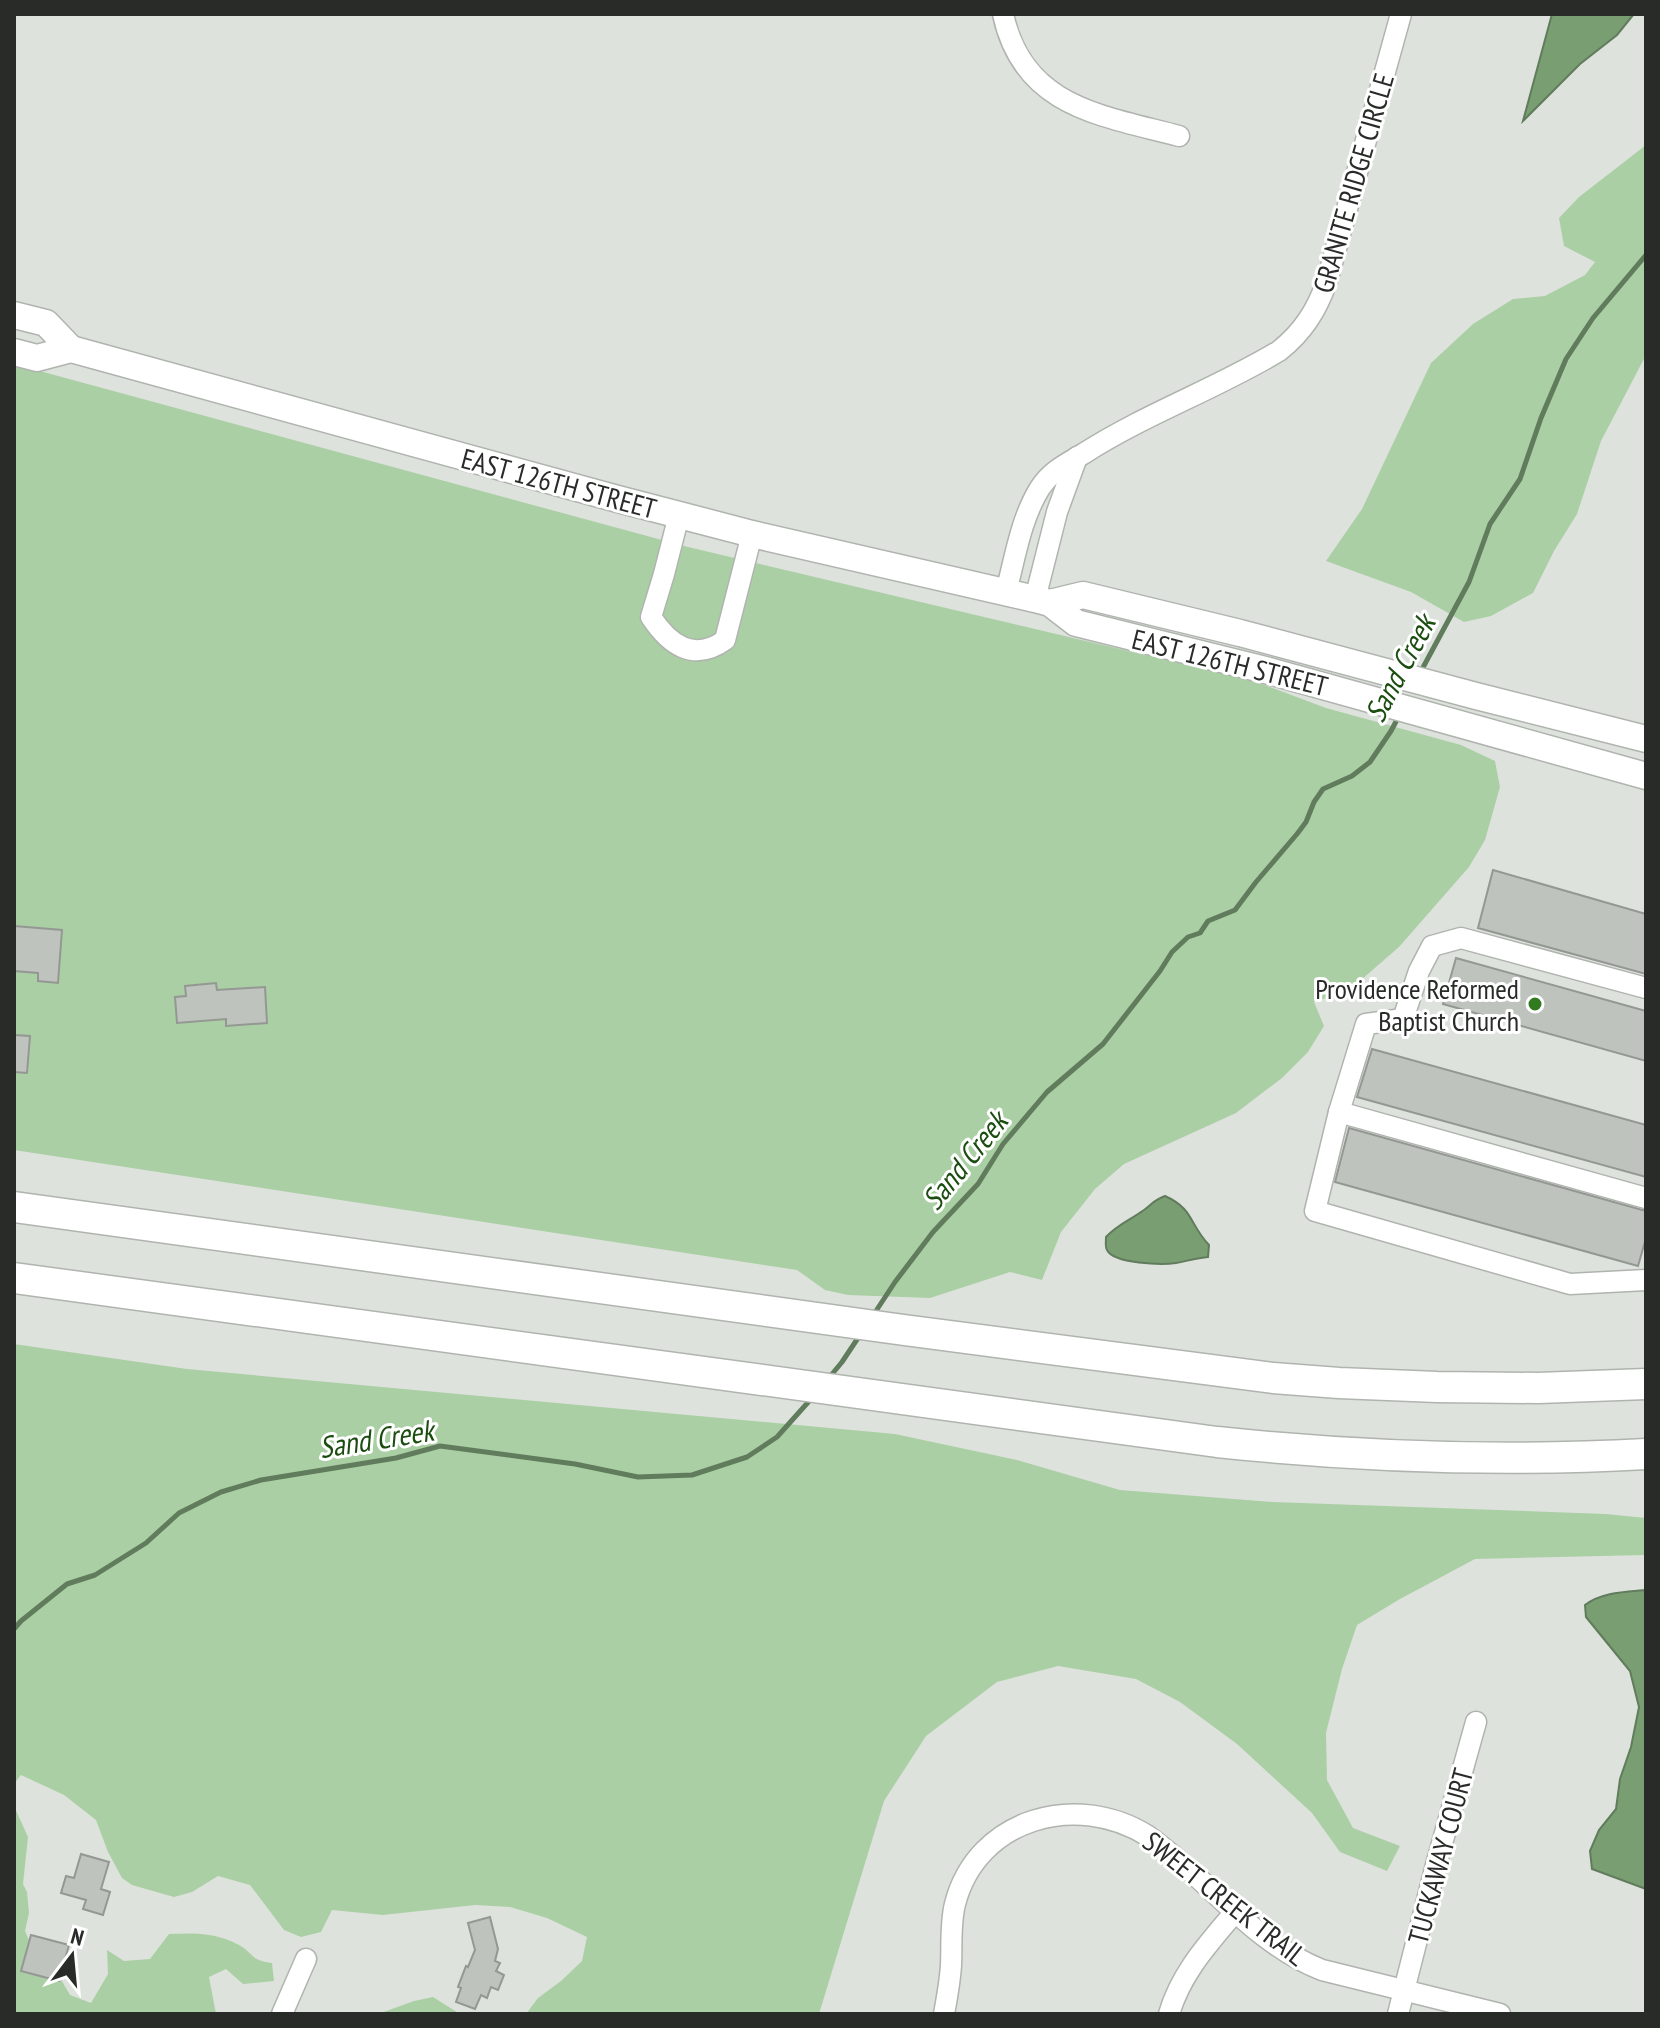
<svg xmlns="http://www.w3.org/2000/svg" width="1660" height="2028" font-family="'PT Sans Narrow',sans-serif">
<style>
.green{fill:#abcfa4}
.water{fill:#799e72;stroke:#617c5c;stroke-width:2}
.lines{fill:none;stroke-linecap:round;stroke-linejoin:round}
.stream{stroke:#617c5c;stroke-width:5}
.building{fill:#bfc3be;stroke:#949893;stroke-width:2}
.minor-casing{stroke:#b0b4af;stroke-width:23}
.major-casing{stroke:#b0b4af;stroke-width:29}
.highway-casing{stroke:#b0b4af;stroke-width:33}
.minor{stroke:#fff;stroke-width:20}
.major{stroke:#fff;stroke-width:26}
.highway{stroke:#fff;stroke-width:30}
.poi-dot{fill:#317a20;stroke:#fff;stroke-width:3}
.labels{text-anchor:middle;dominant-baseline:central;stroke-width:6;stroke-linejoin:round;paint-order:stroke}
.street-label{font-size:28px;fill:#292b29;stroke:#fff}
.poi-label{font-size:28px;fill:#292b29;stroke:#fff;text-anchor:end}
.water-label{font-size:30px;font-style:italic;fill:#1c4d10;stroke:#fff}
</style>
<rect width="100%" height="100%" fill="#dee2dd"/>
<!-- green -->
<g class="green">
<path d="M 1646,145 L 1646,355 L 1601,441 L 1577,514 L 1554,551 L 1533,593 L 1491,616 L 1464,622 L 1411,592 L 1326,561 L 1362,509 L 1431,363 L 1473,324 L 1513,299 L 1545,296 L 1585,275 L 1595,262 L 1564,246 L 1559,218 L 1579,197 Z"/>
<path d="M 14,364 L 684,546 L 1251,680 L 1326,708 L 1461,745 L 1495,761 L 1500,787 L 1485,840 L 1469,867 L 1399,947 L 1361,980 L 1335,995 L 1314,1002 L 1324,1026 L 1308,1052 L 1282,1078 L 1236,1113 L 1124,1164 L 1095,1189 L 1061,1232 L 1042,1280 L 1010,1272 L 930,1298 L 848,1295 L 825,1290 L 797,1270 L 14,1150 Z"/>
<path d="M 14,1344 L 187,1369 L 895,1434 L 1017,1460 L 1120,1490 L 1273,1502 L 1606,1514 L 1646,1518 L 1646,1555 L 1475,1559 L 1400,1599 L 1357,1625 L 1342,1669 L 1326,1733 L 1327,1780 L 1353,1828 L 1400,1846 L 1387,1871 L 1340,1852 L 1312,1813 L 1237,1744 L 1180,1702 L 1136,1679 L 1058,1666 L 997,1682 L 926,1736 L 884,1801 L 819,2014 L 526,2014 L 538,1998 L 561,1981 L 582,1961 L 587,1937 L 547,1918 L 510,1907 L 475,1905 L 383,1915 L 332,1910 L 321,1932 L 301,1937 L 284,1930 L 250,1885 L 218,1876 L 192,1892 L 174,1897 L 132,1885 L 122,1878 L 108,1852 L 96,1820 L 64,1795 L 21,1775 L 14,1784 Z"/>
<path d="M 14,1806 L 28,1837 L 23,1884 L 27,1892 L 29,1913 L 25,1931 L 35,1954 L 51,1962 L 70,1995 L 91,2003 L 108,1974 L 107,1950 L 124,1961 L 150,1959 L 169,1934 C 195,1933 215,1932 239,1945 C 255,1954 249,1960 272,1963 L 274,1981 L 243,1984 L 226,1969 L 209,1977 L 216,2014 L 14,2014 Z"/>
<path d="M 433,1997 L 460,2014 L 378,2014 L 414,2001 Z"/>
</g>
<!-- water -->
<g class="water">
<path d="M 1552,14 L 1634,14 L 1617,35 L 1580,64 L 1523,121 Z"/>
<path d="M 1165,1196 C 1194,1209 1189,1224 1209,1245 L 1208,1257 C 1197,1258 1187,1261 1176,1263 C 1162,1265 1114,1264 1107,1250 C 1105,1247 1106,1241 1106,1237 C 1117,1225 1130,1220 1144,1210 C 1154,1203 1152,1201 1165,1196 Z"/>
<path d="M 1646,1590 L 1646,1889 L 1592,1869 L 1590,1851 L 1599,1830 L 1616,1809 L 1620,1779 L 1631,1747 L 1639,1707 L 1630,1671 L 1586,1617 L 1585,1605 C 1602,1592 1625,1592 1646,1590 Z"/>
</g>
<g class="lines">
<!-- stream -->
<g class="stream">
<path d="M 1420,673 L 1469,582 L 1490,524 L 1520,479 L 1541,418 L 1566,359 L 1593,318 L 1646,255"/>
<path d="M 874,1314 L 895,1282 L 933,1232 L 978,1184 L 1003,1144 L 1047,1092 L 1103,1044 L 1160,971 L 1172,952 L 1188,937 L 1200,933 L 1208,921 L 1235,910 L 1256,882 L 1297,834 L 1306,822 L 1314,802 L 1323,789 L 1352,776 L 1370,762 L 1391,731 L 1400,714"/>
<path d="M 828,1379 L 842,1362 L 860,1335"/>
<path d="M 14,1629 L 21,1621 L 67,1584 L 95,1575 L 146,1543 L 179,1513 L 221,1492 L 261,1480 L 396,1458 L 440,1446 L 575,1464 L 638,1477 L 692,1475 L 747,1457 L 777,1437 L 811,1399"/>
</g>
</g>
<!-- building -->
<g class="building">
<path d="M 1493,870 L 1646,914 L 1646,974 L 1478,928 Z"/>
<path d="M 14,926 L 62,930 L 58,983 L 38,981 L 38,973 L 14,971 Z"/>
<path d="M 1456,958 L 1646,1011 L 1646,1061 L 1443,1004 Z"/>
<path d="M 216,983 L 217,990 L 265,987 L 267,1023 L 226,1026 L 226,1019 L 177,1023 L 175,997 L 186,996 L 185,986 Z"/>
<path d="M 14,1035 L 30,1036 L 27,1073 L 14,1072 Z"/>
<path d="M 1372,1049 L 1646,1125 L 1646,1177 L 1357,1097 Z"/>
<path d="M 1349,1128 L 1646,1211 L 1646,1238 L 1638,1266 L 1335,1182 Z"/>
<path d="M 81,1854 L 109,1862 L 101,1889 L 110,1892 L 103,1915 L 83,1909 L 86,1900 L 61,1893 L 66,1876 L 74,1878 Z"/>
<path d="M 490,1917 L 498,1949 L 495,1961 L 500,1963 L 496,1971 L 504,1975 L 498,1990 L 491,1987 L 487,1998 L 481,1995 L 475,2009 L 456,2002 L 461,1988 L 458,1987 L 466,1966 L 468,1967 L 475,1950 L 468,1923 Z"/>
<path d="M 31,1935 L 69,1945 L 59,1981 L 21,1971 Z"/>
</g>
<g class="lines">
<defs>
<g id="minor">
<path d="M 1003,14 C 1023,107 1100,115 1179,136"/>
<path d="M 679,515 L 664,574 L 651,617 C 669,644 693,663 725,640 L 752,534"/>
<path d="M 1006,592 C 1015,558 1021,518 1040,488 C 1051,471 1066,464 1083,454 C 1145,414 1216,389 1279,351 C 1303,332 1317,310 1327,281 L 1401,14"/>
<path d="M 1035,599 L 1057,512 L 1077,457"/>
<path d="M 1646,988 L 1461,938 L 1432,946 L 1419,971 L 1403,1019 L 1366,1024 L 1339,1112 L 1315,1211 L 1570,1284 L 1646,1280"/>
<path d="M 1339,1112 L 1646,1198"/>
<path d="M 282,2014 L 306,1959"/>
<path d="M 944,2014 C 947,1998 950,1982 951,1965 C 952,1945 950,1924 955,1904 C 977,1818 1077,1791 1148,1836 C 1207,1878 1253,1943 1322,1970 L 1500,2014"/>
<path d="M 1169,2014 C 1181,1973 1208,1944 1235,1912"/>
<path d="M 1398,2014 L 1436,1865 L 1476,1722"/>
</g>
<g id="major">
<path d="M 14,315 L 46,323 L 71,349 L 614,498 L 752,534 L 1035,599 L 1050,603 L 1076,623 L 1269,671 L 1646,776"/>
<path d="M 14,352 L 37,358 L 71,349"/>
<path d="M 1050,603 L 1083,595 L 1240,633 L 1476,696 L 1646,739"/>
</g>
<g id="highway">
<path d="M 14,1207 L 904,1330 L 1273,1378 L 1339,1383 L 1437,1387 L 1538,1388 L 1646,1384"/>
<path d="M 14,1278 L 1217,1442 C 1360,1457 1503,1462 1646,1454"/>
</g>
</defs>
<!-- minor casing -->
<use href="#minor" class="minor-casing"/>
<!-- major casing -->
<use href="#major" class="major-casing"/>
<!-- highway casing -->
<use href="#highway" class="highway-casing"/>
<!-- minor -->
<use href="#minor" class="minor"/>
<!-- major -->
<use href="#major" class="major"/>
<!-- highway -->
<use href="#highway" class="highway"/>
</g>
<!-- markers -->
<circle class="poi-dot" cx="1535" cy="1004" r="8"/>
<g class="labels">
<!-- street labels -->
<g class="street-label">
<text transform="translate(1353 183) rotate(-74)">GRANITE RIDGE CIRCLE</text>
<text transform="translate(559 483) rotate(15)">EAST 126TH STREET</text>
<text transform="translate(1230 662) rotate(14)">EAST 126TH STREET</text>
<text transform="translate(1440 1856) rotate(-75)">TUCKAWAY COURT</text>
<text transform="translate(1225 1898) rotate(38)">SWEET CREEK TRAIL</text>
</g>
<!-- poi labels -->
<g class="poi-label">
<text x="1519" y="988">Providence Reformed<tspan x="1519" dy="32">Baptist Church</tspan></text>
</g>
<!-- water labels -->
<g class="water-label">
<text transform="translate(1399 668) rotate(-62)">Sand Creek</text>
<text transform="translate(964 1160) rotate(-51)">Sand Creek</text>
<text transform="translate(376 1438) rotate(-9)">Sand Creek</text>
</g>
</g>
<!-- border -->
<rect width="1660" height="2028" fill="none" stroke="#292b29" stroke-width="32"/>
<!-- north arrow -->
<g transform="translate(72 1956) rotate(16)" stroke="#ffffff" stroke-width="6" paint-order="stroke">
<path d="M0-6L14 30L0 20L-14 30Z" fill="#292b29"/>
<text y="-12" font-size="22" font-weight="bold" text-anchor="middle" fill="#292b29">N</text>
</g>
</svg>
